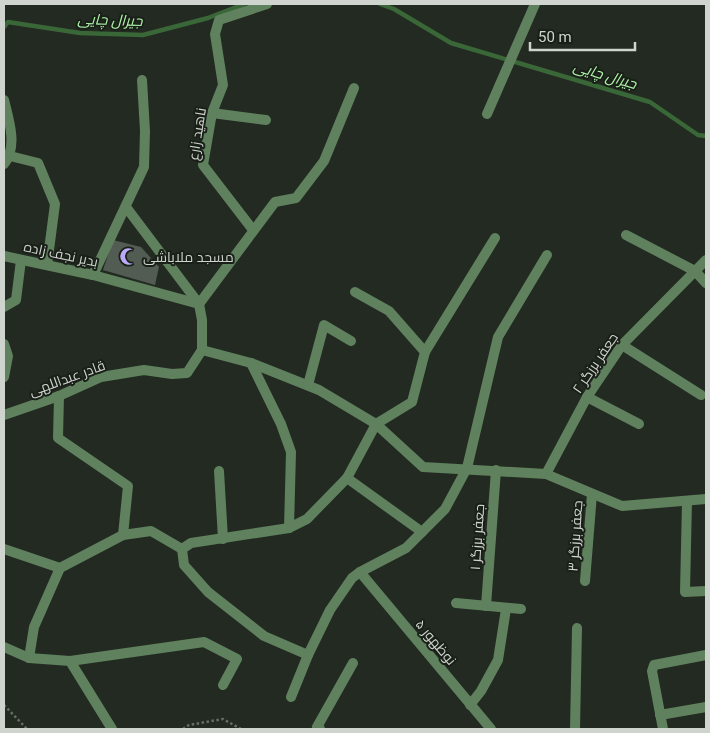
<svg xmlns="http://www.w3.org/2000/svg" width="710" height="733" font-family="Roboto,Cairo,sans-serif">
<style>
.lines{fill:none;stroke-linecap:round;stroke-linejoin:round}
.stream{stroke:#3a6738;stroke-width:4.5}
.building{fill:#535c52}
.path{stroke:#666d65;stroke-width:2.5;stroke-dasharray:2.5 2.5;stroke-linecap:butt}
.minor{stroke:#5f815d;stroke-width:10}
.labels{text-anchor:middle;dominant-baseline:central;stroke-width:4;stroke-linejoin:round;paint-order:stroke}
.street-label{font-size:14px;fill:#cfd4ce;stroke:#192018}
.poi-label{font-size:14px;fill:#cfd4ce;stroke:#192018;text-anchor:start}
.water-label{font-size:15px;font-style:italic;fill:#b0f4ab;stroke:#192018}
</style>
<rect width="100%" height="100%" fill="#222a21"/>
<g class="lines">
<!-- stream -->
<g class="stream">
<path d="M 380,4 L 394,9 L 451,43 L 650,102 L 698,135 L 706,136"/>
<path d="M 4,27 L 8,22 L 80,33 L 143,35 L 208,18 L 244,4"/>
</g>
</g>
<!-- building -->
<path class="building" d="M 113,240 L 141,247 L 159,267 L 155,285 L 103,270 Z"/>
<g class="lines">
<!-- path -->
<g class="path">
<path d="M 4,705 L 27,729"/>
<path d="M 183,729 L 189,725 L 223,719 L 241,729"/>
</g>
<!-- minor -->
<g class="minor">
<path d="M 4,100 C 9,120 18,147 4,164"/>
<path d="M 212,113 L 266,120"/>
<path d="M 487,114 L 535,4"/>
<path d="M 10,156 L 38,163 L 55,204 L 47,265"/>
<path d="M 253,230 L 203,165 L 212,113 L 223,85 L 215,34 L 219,20 L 267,4"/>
<path d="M 626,235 L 695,271 L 706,283"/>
<path d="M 4,256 L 93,275 L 199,304"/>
<path d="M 93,275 L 144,167 L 145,131 L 142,80"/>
<path d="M 199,304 L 275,202 L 296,198 L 324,161 L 354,88"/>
<path d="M 4,307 L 16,300 L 21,260"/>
<path d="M 4,344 L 8,356 L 4,377"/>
<path d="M 622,345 L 701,395"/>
<path d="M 202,350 L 251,363 L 319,390 L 376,424 L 423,467 L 546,474 L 622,506 L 706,499"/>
<path d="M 425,352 L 495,238"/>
<path d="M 251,363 L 281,424 L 291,452 L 289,528"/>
<path d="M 308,385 L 324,325 L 351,341"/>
<path d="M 59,396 L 58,438 L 128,486 L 123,535"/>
<path d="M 587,397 L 639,424"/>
<path d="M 4,415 L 59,396 L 101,377 L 144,370 L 172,374 L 187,373 L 202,350 L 202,320 L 199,304 L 126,207"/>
<path d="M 219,471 L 223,539"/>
<path d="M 546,474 L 587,397 L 622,345 L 706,260"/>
<path d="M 347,478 L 422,532"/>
<path d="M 687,501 L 685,592 L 706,591"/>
<path d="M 4,549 L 60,568 L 123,535 L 151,531 L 182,549"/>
<path d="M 360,572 L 491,729"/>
<path d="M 585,581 L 592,494"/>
<path d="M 456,603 L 521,609"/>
<path d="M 486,606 L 496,470"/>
<path d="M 4,647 L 29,658 L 70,661 L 204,642 L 237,659 L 223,685"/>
<path d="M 308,655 L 264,636 L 208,592 L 184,565 L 182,549 L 191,543 L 289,528 L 307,519 L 347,478 L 376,424 L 412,402 L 425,352 L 389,311 L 355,292"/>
<path d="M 29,658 L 34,627 L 60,568"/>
<path d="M 70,661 L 112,729"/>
<path d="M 291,697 L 308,655 L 330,610 L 352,578 L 360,572 L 406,548 L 445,509 L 467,468 L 498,337 L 547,255"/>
<path d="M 470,705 L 481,691 L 498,660 L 506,609"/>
<path d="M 660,715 L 706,707"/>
<path d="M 320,729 L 317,727 L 353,663"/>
<path d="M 575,729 L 577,628"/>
<path d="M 663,729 L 652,671 L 654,665 L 706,655"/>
</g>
</g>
<!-- icons -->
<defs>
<symbol id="mosque-bare" viewBox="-9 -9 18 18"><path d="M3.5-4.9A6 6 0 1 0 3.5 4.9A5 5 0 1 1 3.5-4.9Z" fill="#baaaf7" stroke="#192018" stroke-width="2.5" paint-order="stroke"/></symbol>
</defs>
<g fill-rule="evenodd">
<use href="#mosque-bare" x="116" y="244" width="25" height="25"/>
</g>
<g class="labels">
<!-- street labels -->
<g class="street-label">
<text transform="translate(197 134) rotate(-81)">ناهید زارع</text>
<text transform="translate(61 254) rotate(12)">بدیر نجف زاده</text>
<text transform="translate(595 363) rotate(-56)">جعفر برزگر ۲</text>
<text transform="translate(67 378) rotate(-20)">قادر عبداللهی</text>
<text transform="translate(575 536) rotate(-86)">جعفر برزگر ۳</text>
<text transform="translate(477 537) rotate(-86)">جعفر برزگر ۱</text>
<text transform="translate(436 642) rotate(50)">نوظهور ۵</text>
</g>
<!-- poi labels -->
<g class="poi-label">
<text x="143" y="257">مسجد ملاباشی</text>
</g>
<!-- water labels -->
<g class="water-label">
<text transform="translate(110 20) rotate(2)">جیرال چایی</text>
<text transform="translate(605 75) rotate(17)">جیرال چایی</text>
</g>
</g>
<!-- border -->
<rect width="710" height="733" fill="none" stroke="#cfd4ce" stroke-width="10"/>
<!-- scale -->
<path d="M530 42v8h105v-8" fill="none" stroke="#cfd4ce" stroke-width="2.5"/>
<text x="538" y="42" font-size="15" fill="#cfd4ce" stroke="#192018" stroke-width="4" paint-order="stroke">50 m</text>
</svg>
